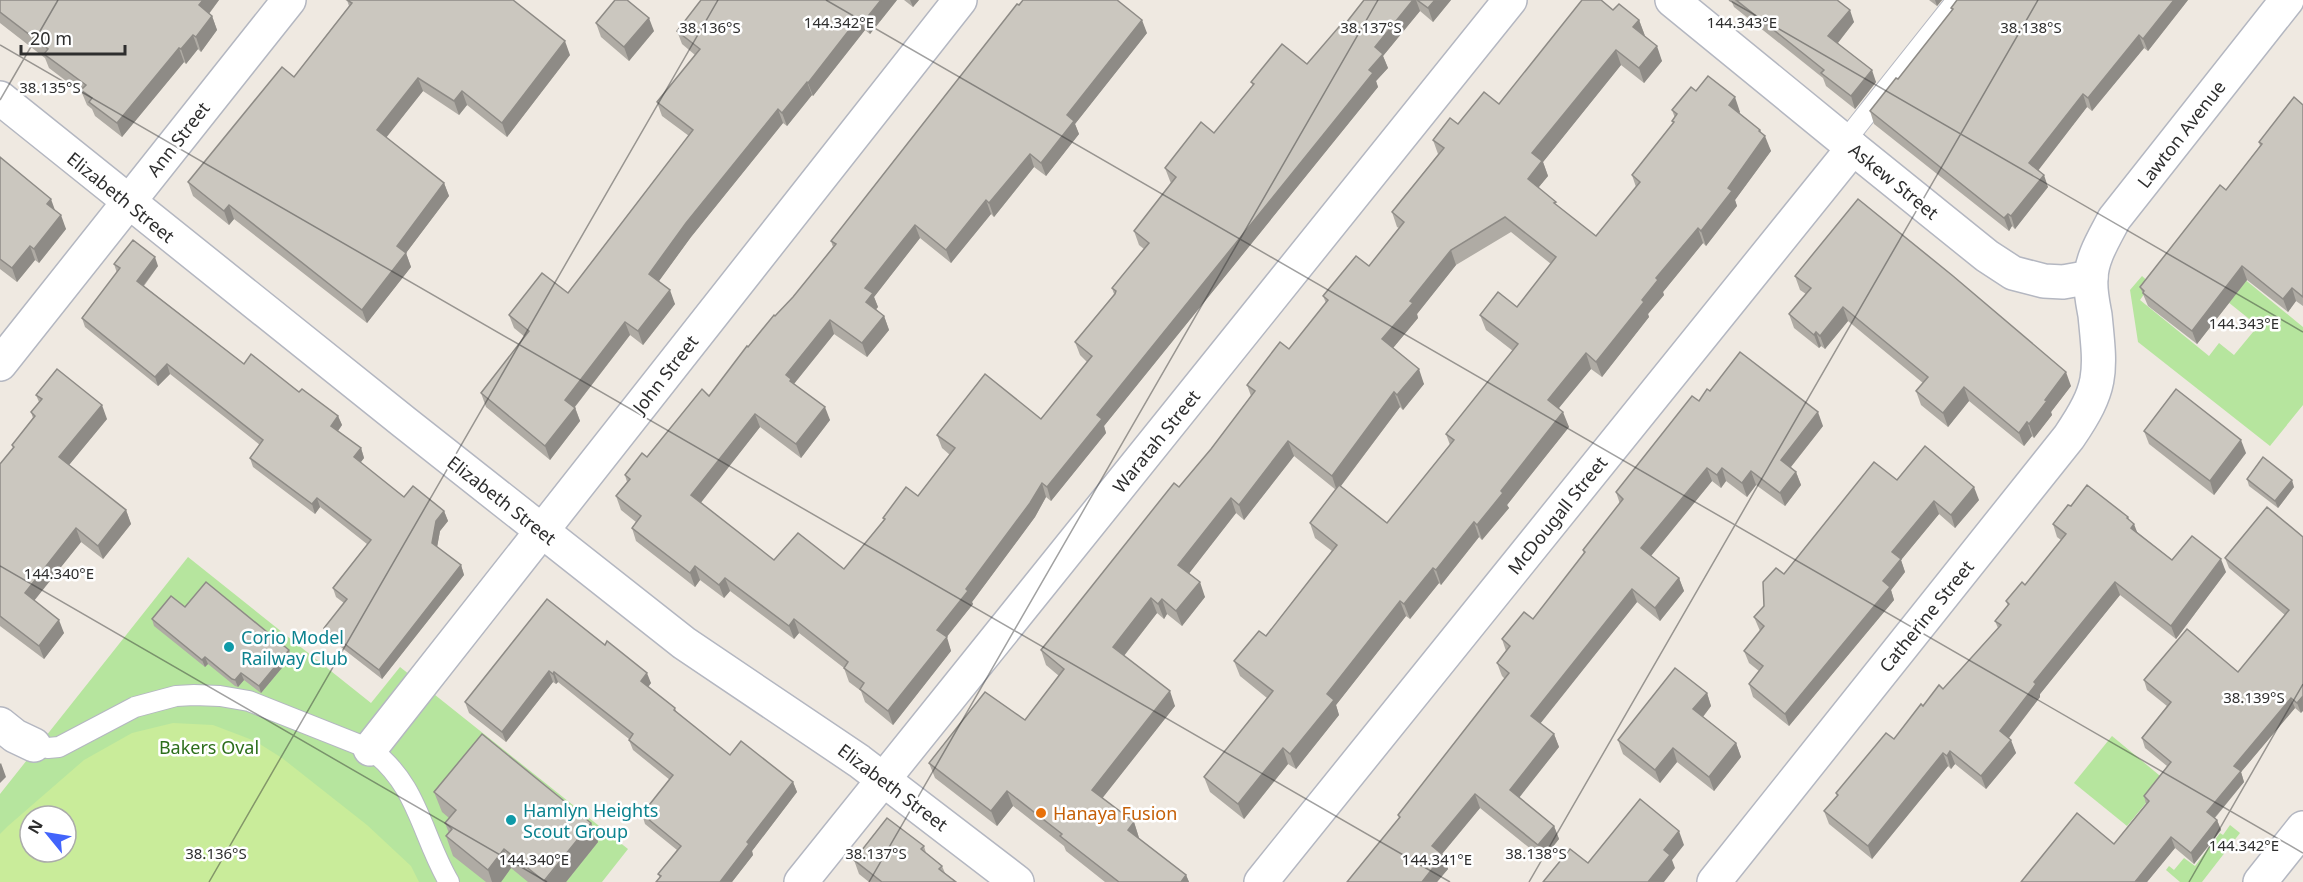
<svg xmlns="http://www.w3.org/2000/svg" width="2303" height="882" font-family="'Noto Sans',sans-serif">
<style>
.green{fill:#b6e59e;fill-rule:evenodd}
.pitch{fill:#c9ec9a;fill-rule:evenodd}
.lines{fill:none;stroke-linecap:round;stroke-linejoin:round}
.service-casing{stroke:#b4b7c1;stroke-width:22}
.minor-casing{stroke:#b4b7c1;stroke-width:36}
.tertiary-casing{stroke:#b4b7c1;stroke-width:36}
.service{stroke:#fff;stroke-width:20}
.minor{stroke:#fff;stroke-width:33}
.tertiary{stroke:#fff;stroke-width:33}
.wall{fill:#afaba4;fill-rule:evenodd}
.shaded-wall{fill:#8e8b86}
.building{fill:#cbc7bf;stroke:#8e8b86;stroke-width:1.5}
.ticks{fill:none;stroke:#2e2e2e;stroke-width:1.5;stroke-opacity:0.45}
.culture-dot{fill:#0f9aa8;stroke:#fff;stroke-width:2}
.food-dot{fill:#e8710a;stroke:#fff;stroke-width:2}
.labels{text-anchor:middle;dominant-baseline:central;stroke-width:5;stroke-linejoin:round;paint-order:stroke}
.street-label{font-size:18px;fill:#2e2e2e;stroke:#fff}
.culture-label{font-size:18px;fill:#0d838f;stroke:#fff;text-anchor:start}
.park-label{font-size:18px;fill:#2c6e1b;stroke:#fff}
.food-label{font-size:18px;fill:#c56008;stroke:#fff;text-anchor:start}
.ticks-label{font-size:15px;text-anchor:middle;fill:#2e2e2e;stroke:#fff;stroke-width:5;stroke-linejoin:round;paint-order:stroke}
</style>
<rect width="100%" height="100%" fill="#efe9e1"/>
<!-- green -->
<g class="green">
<path d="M 2210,251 L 2303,327 L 2303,405 L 2270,446 L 2138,342 L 2130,290 L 2142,276 L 2151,284 L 2140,300 L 2209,356 L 2219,343 L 2234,355 L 2258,326 L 2223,298 Z"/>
<path d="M 188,557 L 371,703 L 400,667 L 628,849 L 602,882 L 0,882 L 0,794 ZM 30,816 L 66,816 L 66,852 L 30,852 Z"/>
<path d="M 2112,736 L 2165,780 L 2127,826 L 2074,783 Z"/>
<path d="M 2230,825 L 2240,833 L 2202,882 L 2180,882 L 2166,870 L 2169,866 L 2174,870 L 2184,858 L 2195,866 L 2220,833 L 2223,835 Z"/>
</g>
<!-- pitch -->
<path class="pitch" d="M 173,723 L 213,725 L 255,741 L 282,758 L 367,825 L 411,866 L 419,882 L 0,882 L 0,834 L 8,826 L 84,760 L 132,733 ZM 30,816 L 66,816 L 66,852 L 30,852 Z"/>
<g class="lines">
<defs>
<g id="service">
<path d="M 1845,141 L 1957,0"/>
<path d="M 34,745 L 48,748 L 59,747 L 135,707 L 176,696 L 194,695 L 220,696 L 249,701 L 370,749 C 418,784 421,834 449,882"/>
</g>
<g id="minor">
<path d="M 1672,0 L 1853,148 L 1987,256 L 2013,273 L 2044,281 L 2063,282 L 2091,277"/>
<path d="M 0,364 L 289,0"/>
<path d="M 0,724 L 15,736 L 34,745"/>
<path d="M 370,749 L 960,0"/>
<path d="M 801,882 L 1510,0"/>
<path d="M 1261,882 L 1853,148"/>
<path d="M 1714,882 L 2069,437 C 2103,387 2101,374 2095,315 C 2093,304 2090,291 2091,279 C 2091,258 2105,237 2114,219 L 2287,0"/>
<path d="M 2260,882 L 2303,828"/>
</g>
<path id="tertiary" d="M 0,98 L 404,422 L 684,643 L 859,761 L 1017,882"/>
</defs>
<!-- service casing -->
<use href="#service" class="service-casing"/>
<!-- minor casing -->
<use href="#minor" class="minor-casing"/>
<!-- tertiary casing -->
<use href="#tertiary" class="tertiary-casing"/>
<!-- service -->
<use href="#service" class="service"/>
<!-- minor -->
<use href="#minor" class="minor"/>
<!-- tertiary -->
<use href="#tertiary" class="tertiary"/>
</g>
<!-- wall -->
<g class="wall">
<path d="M 0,0 L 219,0 L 209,14 L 212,16 L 217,30 L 201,52 L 198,49 L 186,64 L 184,62 L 122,137 L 95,116 L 92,109 L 87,105 L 82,93 L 49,68 L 45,58 L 0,23 Z"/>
<path d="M 347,0 L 570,55 L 507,137 L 467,105 L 459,115 L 423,91 L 386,137 L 444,183 L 449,196 L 406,253 L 411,267 L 367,323 L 234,219 L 229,225 L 193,196 L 188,182 L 294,77 L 349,6 Z"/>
<path d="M 897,0 L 870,34 L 865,30 L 813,96 L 812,95 L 787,126 L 783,123 L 691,237 L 658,282 L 675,304 L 643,345 L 630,335 L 575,407 L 580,421 L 550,460 L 486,407 L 481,393 L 525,337 L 514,328 L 509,315 L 568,293 L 689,136 L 662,116 L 657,102 L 695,55 L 682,44 L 677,31 Z"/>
<path d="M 904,0 L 919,0 L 913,7 Z"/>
<path d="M 1364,0 L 1451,0 L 1433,22 L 1420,11 L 1383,56 L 1388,68 L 1376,81 L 1378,87 L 1104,426 L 1106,433 L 1051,501 L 1046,497 L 1035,517 L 972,602 L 973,604 L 946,637 L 951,651 L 893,725 L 865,702 L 861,691 L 849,682 L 844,668 L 799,633 L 794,639 L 730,591 L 724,598 L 700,580 L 695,587 L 636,541 L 632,528 L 636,522 L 621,510 L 616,496 L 627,482 L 625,475 L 647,457 L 709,396 L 748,347 L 793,297 L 833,247 L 831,241 L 1019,5 L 1147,33 L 1075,124 L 1079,134 L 1046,176 L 1034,167 L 994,217 L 991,214 L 951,263 L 920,238 L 874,297 L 878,307 L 876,309 L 884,316 L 889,330 L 867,357 L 834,334 L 794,384 L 830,420 L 801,458 L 760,427 L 700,503 L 774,560 L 844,569 L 884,520 L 883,518 L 918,496 L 950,455 L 942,448 L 937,435 L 1041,419 L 1087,362 L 1080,355 L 1075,342 L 1114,294 L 1112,288 L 1144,249 L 1139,245 L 1134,231 L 1171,183 L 1170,181 L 1165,168 L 1214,133 L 1253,86 L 1251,82 L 1307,64 L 1346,23 Z"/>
<path d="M 1731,0 L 1837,0 L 1854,22 L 1838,43 L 1876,82 L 1855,109 L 1826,86 L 1823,78 L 1734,7 Z"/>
<path d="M 1929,0 L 1942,0 L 1937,6 Z"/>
<path d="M 1957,0 L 2188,0 L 2148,51 L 2144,48 L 2092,111 L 2087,107 L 2038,170 L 2048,187 L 2015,229 L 2012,226 L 2009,231 L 1874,124 L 1870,111 L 1898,79 L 1952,10 L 1951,8 Z"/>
<path d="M 1613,10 L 1639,20 L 1645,36 L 1662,61 L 1644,83 L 1621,65 L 1543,162 L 1548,176 L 1538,188 L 1557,206 L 1596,236 L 1636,187 L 1632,175 L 1673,123 L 1672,121 L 1675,118 L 1672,110 L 1696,91 L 1740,112 L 1739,113 L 1761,133 L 1771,151 L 1735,200 L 1737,206 L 1706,246 L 1703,243 L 1663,292 L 1664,295 L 1648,314 L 1649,317 L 1602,377 L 1591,369 L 1559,408 L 1569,427 L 1507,505 L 1509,508 L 1482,540 L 1479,537 L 1441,585 L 1439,583 L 1410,619 L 1406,616 L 1336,705 L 1339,715 L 1296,769 L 1288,764 L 1244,819 L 1210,792 L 1204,777 L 1267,698 L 1240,676 L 1234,661 L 1266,636 L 1332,551 L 1315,538 L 1310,523 L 1336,490 L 1294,456 L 1244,520 L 1236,513 L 1189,573 L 1205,597 L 1182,626 L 1167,614 L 1164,619 L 1157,613 L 1124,656 L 1175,706 L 1102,798 L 1134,822 L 1139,838 L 1139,839 L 1186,875 L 1189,882 L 1105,882 L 1066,851 L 1064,846 L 1013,806 L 997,826 L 935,778 L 929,763 L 1025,720 L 1059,676 L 1046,665 L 1041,650 L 1211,449 L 1251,396 L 1247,385 L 1289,349 L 1326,303 L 1323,296 L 1369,266 L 1399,228 L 1397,227 L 1392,212 L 1438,154 L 1433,140 L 1458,124 L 1499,104 ZM 1511,232 L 1551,264 L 1517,307 L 1480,315 L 1486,330 L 1513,351 L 1446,434 L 1450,445 L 1387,523 L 1341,486 L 1400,407 L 1403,410 L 1424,384 L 1393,348 L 1418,318 L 1417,314 L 1456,265 Z"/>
<path d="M 596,23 L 654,31 L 629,61 L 601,37 Z"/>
<path d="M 2303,105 L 2303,306 L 2296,301 L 2288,312 L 2247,280 L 2197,344 L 2148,306 L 2140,287 L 2226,190 L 2260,146 L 2259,142 Z"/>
<path d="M 0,157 L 55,210 L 66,229 L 39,263 L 35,260 L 17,282 L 0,269 Z"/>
<path d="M 114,264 L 158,266 L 144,286 L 244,364 L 299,392 L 338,416 L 342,425 L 338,431 L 361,448 L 364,458 L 360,463 L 404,497 L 444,511 L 448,521 L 440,531 L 437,547 L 461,565 L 464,575 L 382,679 L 328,637 L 324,628 L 344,603 L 336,597 L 333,588 L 367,544 L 320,507 L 315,514 L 253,467 L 250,458 L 260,445 L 170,374 L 158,386 L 85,327 L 82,318 L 117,273 Z"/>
<path d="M 1795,276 L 2071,386 L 2051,412 L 2052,415 L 2034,438 L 2032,436 L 2024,446 L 1969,401 L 1948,427 L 1921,405 L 1916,391 L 1923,383 L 1848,321 L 1825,349 L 1821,346 L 1819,348 L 1794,328 L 1789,314 L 1806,294 L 1800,290 Z"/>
<path d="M 1710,391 L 1823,426 L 1791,467 L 1796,472 L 1801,485 L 1785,506 L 1756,485 L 1747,497 L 1726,481 L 1721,488 L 1712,481 L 1651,556 L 1679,578 L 1684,591 L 1660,621 L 1637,602 L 1540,723 L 1554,734 L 1559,747 L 1519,797 L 1554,826 L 1559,839 L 1543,859 L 1480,808 L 1442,854 L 1448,869 L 1437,882 L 1347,882 L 1399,818 L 1398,815 L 1505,679 L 1502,676 L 1497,663 L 1506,651 L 1502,639 L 1533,619 L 1584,554 L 1583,550 L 1620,504 L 1616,492 L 1699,401 Z"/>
<path d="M 36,395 L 107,419 L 69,465 L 126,510 L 131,524 L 103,559 L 81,542 L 34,600 L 64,633 L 44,659 L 0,626 L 0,464 L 13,448 L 12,445 L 33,418 L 31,412 L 39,402 Z"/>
<path d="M 2144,431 L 2246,453 L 2214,495 L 2149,444 Z"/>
<path d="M 2247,479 L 2294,487 L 2278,508 L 2249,486 Z"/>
<path d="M 1897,480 L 1979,500 L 1955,528 L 1939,514 L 1901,560 L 1905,572 L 1891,590 L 1894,600 L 1789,726 L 1753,697 L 1749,684 L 1759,671 L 1749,663 L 1744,651 L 1760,631 L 1754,617 L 1764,606 L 1784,574 Z"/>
<path d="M 2071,506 L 2129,520 L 2137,532 L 2172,560 L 2226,572 L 2176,639 L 2120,595 L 2040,694 L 2040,697 L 2009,738 L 2016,753 L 1986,789 L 1955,764 L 1951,769 L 1948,766 L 1872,859 L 1829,824 L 1824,811 L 1837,796 L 1836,793 L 1894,739 L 1923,706 L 1943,689 L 1998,628 L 1995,621 L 2008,606 L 2006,601 L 2025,585 L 2061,540 L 2057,537 L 2053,524 Z"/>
<path d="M 2303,537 L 2301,713 L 2295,708 L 2241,772 L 2244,782 L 2215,818 L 2217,820 L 2221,830 L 2194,864 L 2175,848 L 2147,882 L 2021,882 L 2114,844 L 2146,804 L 2144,796 L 2167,766 L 2145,748 L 2142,738 L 2167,706 L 2147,690 L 2144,680 L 2238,672 L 2285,615 L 2229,568 L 2225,558 Z"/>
<path d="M 547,599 L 651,683 L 648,687 L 675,708 L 677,713 L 730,755 L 793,782 L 797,792 L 752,851 L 753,855 L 732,882 L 656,882 L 660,878 L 658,874 L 677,850 L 645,824 L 642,814 L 670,780 L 633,750 L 629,740 L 629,739 L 558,682 L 556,684 L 553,682 L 506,742 L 469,713 L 465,702 Z"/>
<path d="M 185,607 L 291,657 L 261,693 L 244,680 L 238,687 L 235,686 L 208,664 L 205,667 L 154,626 L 152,619 Z"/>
<path d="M 1707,693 L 1711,706 L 1703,717 L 1736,743 L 1741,757 L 1714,791 L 1677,762 L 1660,783 L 1623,754 L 1618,740 Z"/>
<path d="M 434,792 L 591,823 L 598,842 L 566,882 L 528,882 L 511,868 L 501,882 L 486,882 L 453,856 L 446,836 L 449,833 L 445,823 L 449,818 L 442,812 Z"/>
<path d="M 924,846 L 926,853 L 942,866 L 945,873 L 956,882 L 869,882 L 859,874 L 854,860 Z"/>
</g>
<!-- shaded-wall -->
<g class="shaded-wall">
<path d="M 203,0 L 219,0 L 204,20 L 199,5 Z"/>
<path d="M 881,0 L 897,0 L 870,34 L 865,20 Z"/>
<path d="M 910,0 L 919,0 L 913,7 Z"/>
<path d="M 1413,0 L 1416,0 L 1420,11 L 1383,56 L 1388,68 L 1376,81 L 1378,87 L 1104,426 L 1106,433 L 1051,501 L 1047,487 L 1097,415 L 1369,70 L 1375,47 Z"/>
<path d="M 1435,0 L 1451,0 L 1433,22 L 1428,8 Z"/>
<path d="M 1935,0 L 1942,0 L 1937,6 Z"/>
<path d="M 2174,0 L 2188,0 L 2148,51 L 2143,39 Z"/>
<path d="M 1850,10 L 1854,22 L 1833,49 L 1828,36 Z"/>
<path d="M 212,16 L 217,30 L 201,52 L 196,37 Z"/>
<path d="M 860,16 L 865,30 L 813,96 L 808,83 Z"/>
<path d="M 649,18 L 654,31 L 629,61 L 624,47 Z"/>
<path d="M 1142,20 L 1147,33 L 1075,124 L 1079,134 L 1046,176 L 1041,163 L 1067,115 Z"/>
<path d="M 1639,20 L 1645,36 L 1633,27 Z"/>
<path d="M 193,35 L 198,49 L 186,64 L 181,49 Z"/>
<path d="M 2139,35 L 2144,48 L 2092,111 L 2088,98 Z"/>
<path d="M 565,41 L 570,55 L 507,137 L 502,123 Z"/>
<path d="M 1657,46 L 1662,61 L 1644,83 L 1639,68 Z"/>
<path d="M 179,48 L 184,62 L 122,137 L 117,123 Z"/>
<path d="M 1616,50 L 1621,65 L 1543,162 L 1548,176 L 1533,194 L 1528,179 L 1532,153 Z"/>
<path d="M 1872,70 L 1876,82 L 1855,109 L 1851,96 Z"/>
<path d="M 418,78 L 423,91 L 382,143 L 377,130 Z"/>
<path d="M 807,82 L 812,95 L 787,126 L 782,113 Z"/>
<path d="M 462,91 L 467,105 L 459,115 L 454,101 Z"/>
<path d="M 2083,94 L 2087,107 L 2034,176 L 2029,163 Z"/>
<path d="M 1735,97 L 1740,112 L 1734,120 L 1729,105 Z"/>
<path d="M 778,109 L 783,123 L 691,237 L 654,288 L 649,274 L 686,223 Z"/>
<path d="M 1760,130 L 1763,139 L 1765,136 L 1771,151 L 1735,200 L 1737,206 L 1706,246 L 1701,231 L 1728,188 Z"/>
<path d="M 1030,154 L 1034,167 L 994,217 L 989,203 Z"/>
<path d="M 2044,175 L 2048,187 L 2015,229 L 2011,216 Z"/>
<path d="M 444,183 L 449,196 L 406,253 L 411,267 L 367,323 L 362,310 L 397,246 Z"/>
<path d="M 51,199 L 56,213 L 47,204 Z"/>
<path d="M 986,200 L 991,214 L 951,263 L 946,250 Z"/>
<path d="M 229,205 L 234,219 L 229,225 L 224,211 Z"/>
<path d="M 2008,214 L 2012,226 L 2009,231 L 2004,218 Z"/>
<path d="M 61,215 L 66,229 L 39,263 L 34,249 Z"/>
<path d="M 915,225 L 920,238 L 874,297 L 878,307 L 871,315 L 866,302 L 865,288 Z"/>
<path d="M 1698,228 L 1703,243 L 1663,292 L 1664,295 L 1648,314 L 1649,317 L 1602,377 L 1596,362 L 1642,300 L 1656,278 Z"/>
<path d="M 30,246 L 35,260 L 17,282 L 12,268 Z"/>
<path d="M 1451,250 L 1456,265 L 1417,314 L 1418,318 L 1388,354 L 1382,339 L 1410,301 Z"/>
<path d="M 155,257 L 158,266 L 140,290 L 137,281 Z"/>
<path d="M 2242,266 L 2247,280 L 2197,344 L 2192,331 Z"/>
<path d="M 2292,288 L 2296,301 L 2288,312 L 2283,299 Z"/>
<path d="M 670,290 L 675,304 L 643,345 L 638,331 Z"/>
<path d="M 1843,307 L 1848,321 L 1825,349 L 1820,336 Z"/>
<path d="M 884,316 L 889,330 L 867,357 L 862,343 Z"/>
<path d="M 830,320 L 834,334 L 793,385 L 786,375 Z"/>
<path d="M 625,322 L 630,335 L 570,413 L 565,400 Z"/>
<path d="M 1816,332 L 1821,346 L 1819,348 L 1814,335 Z"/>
<path d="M 1586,353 L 1591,369 L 1553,415 L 1548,400 Z"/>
<path d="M 167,364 L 170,374 L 158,386 L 155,377 Z"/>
<path d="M 1419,369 L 1424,384 L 1403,410 L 1397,395 Z"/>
<path d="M 2066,372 L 2071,386 L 2051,412 L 2052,415 L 2034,438 L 2029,424 L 2045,400 Z"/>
<path d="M 1964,387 L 1969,401 L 1948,427 L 1943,413 Z"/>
<path d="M 1394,392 L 1400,407 L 1337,491 L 1332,476 Z"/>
<path d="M 102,405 L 107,419 L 64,471 L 59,457 Z"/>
<path d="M 825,407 L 830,420 L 801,458 L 796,444 Z"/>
<path d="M 575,408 L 580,421 L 550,460 L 545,446 Z"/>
<path d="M 1563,412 L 1569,427 L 1507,505 L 1509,508 L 1482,540 L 1477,525 L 1501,491 Z"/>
<path d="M 1818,412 L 1823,426 L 1786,473 L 1781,460 Z"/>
<path d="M 755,414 L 760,427 L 696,509 L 691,495 Z"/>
<path d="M 338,416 L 342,425 L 335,435 L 331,426 Z"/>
<path d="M 2027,422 L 2032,436 L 2024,446 L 2019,433 Z"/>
<path d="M 2241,440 L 2246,453 L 2214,495 L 2210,481 Z"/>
<path d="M 1288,441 L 1294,456 L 1244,520 L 1239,505 Z"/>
<path d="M 361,448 L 364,458 L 357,467 L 354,457 Z"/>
<path d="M 1707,468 L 1712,481 L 1646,562 L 1641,548 Z"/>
<path d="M 1722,468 L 1726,481 L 1721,488 L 1717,475 Z"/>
<path d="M 1751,471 L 1756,485 L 1747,497 L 1742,483 Z"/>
<path d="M 1796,472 L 1801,485 L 1785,506 L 1780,493 Z"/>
<path d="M 2292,480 L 2294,487 L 2278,508 L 2275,501 Z"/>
<path d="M 1042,483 L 1046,497 L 1035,517 L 972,602 L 973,604 L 942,643 L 937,630 Z"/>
<path d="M 1974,487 L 1979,500 L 1955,528 L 1951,515 Z"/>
<path d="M 317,498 L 320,507 L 315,514 L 312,504 Z"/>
<path d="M 1231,498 L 1236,513 L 1184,580 L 1178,565 Z"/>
<path d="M 1934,501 L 1939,514 L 1901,560 L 1905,572 L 1891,590 L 1894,600 L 1789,726 L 1785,714 L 1883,581 L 1892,552 Z"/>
<path d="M 126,510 L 131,524 L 103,559 L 98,546 Z"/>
<path d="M 444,511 L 448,521 L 440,531 L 436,553 L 432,543 L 436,521 Z"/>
<path d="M 2128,517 L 2131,527 L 2134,524 L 2139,537 L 2136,541 L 2127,518 Z"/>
<path d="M 1474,522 L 1479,537 L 1441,585 L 1436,570 Z"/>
<path d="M 76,528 L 81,542 L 30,606 L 25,593 Z"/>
<path d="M 2221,559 L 2226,572 L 2176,639 L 2171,626 Z"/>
<path d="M 461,565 L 464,575 L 382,679 L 379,670 Z"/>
<path d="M 695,566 L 700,580 L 695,587 L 690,573 Z"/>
<path d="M 1433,568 L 1439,583 L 1410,619 L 1404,604 Z"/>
<path d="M 725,578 L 730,591 L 724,598 L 719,585 Z"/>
<path d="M 1679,578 L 1684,591 L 1660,621 L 1655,608 Z"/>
<path d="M 1200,582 L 1205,597 L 1182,626 L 1176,611 Z"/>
<path d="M 2115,582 L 2120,595 L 2040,694 L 2040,697 L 2004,744 L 2000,731 L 2034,682 Z"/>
<path d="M 1632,589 L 1637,602 L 1536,729 L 1531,716 Z"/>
<path d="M 1151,598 L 1157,613 L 1119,662 L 1113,647 Z"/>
<path d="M 1162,599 L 1167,614 L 1164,619 L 1158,604 Z"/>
<path d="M 1400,601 L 1406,616 L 1336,705 L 1339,715 L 1296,769 L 1290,754 L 1327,694 Z"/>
<path d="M 794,619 L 799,633 L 794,639 L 789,626 Z"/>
<path d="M 59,620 L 64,633 L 44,659 L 39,646 Z"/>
<path d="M 947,637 L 951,651 L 893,725 L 888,711 Z"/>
<path d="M 289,650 L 291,657 L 261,693 L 259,686 Z"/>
<path d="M 205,657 L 208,664 L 205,667 L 202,660 Z"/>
<path d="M 549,671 L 553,682 L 506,742 L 502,732 Z"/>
<path d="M 554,672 L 558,682 L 556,684 L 553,674 Z"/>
<path d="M 241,673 L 244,680 L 238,687 L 235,680 Z"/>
<path d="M 647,673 L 651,683 L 645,691 L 641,681 Z"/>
<path d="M 1170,691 L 1175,706 L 1097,805 L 1092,790 Z"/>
<path d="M 1707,693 L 1711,706 L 1698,723 L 1693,709 Z"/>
<path d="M 2303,696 L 2303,711 L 2301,713 L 2297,703 Z"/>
<path d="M 2291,698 L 2295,708 L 2241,772 L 2244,782 L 2211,822 L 2207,812 L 2234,766 Z"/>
<path d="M 1554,734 L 1559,747 L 1515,803 L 1510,790 Z"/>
<path d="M 2011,740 L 2016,753 L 1986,789 L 1981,776 Z"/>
<path d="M 1736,743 L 1741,757 L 1714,791 L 1709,777 Z"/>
<path d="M 1283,748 L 1288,764 L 1244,819 L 1238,804 Z"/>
<path d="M 1673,748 L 1677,762 L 1660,783 L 1655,770 Z"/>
<path d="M 1950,751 L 1955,764 L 1951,769 L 1947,756 Z"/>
<path d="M 1943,753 L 1948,766 L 1872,859 L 1868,846 Z"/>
<path d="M 1,763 L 6,777 L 0,783 L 0,764 Z"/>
<path d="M 793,782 L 797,792 L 752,851 L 753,855 L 732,882 L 720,882 L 747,842 Z"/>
<path d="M 1007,791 L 1013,806 L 997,826 L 991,811 Z"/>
<path d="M 1475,794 L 1480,808 L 1437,860 L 1432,846 Z"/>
<path d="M 2217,820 L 2221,830 L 2194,864 L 2191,853 Z"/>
<path d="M 1134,822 L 1139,838 L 1133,845 L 1128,830 Z"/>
<path d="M 591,823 L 598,842 L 566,882 L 544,882 Z"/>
<path d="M 1554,826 L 1559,839 L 1543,859 L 1538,845 Z"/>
<path d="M 1679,831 L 1684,845 L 1672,860 L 1675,868 L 1664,882 L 1648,882 L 1664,850 Z"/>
<path d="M 2171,837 L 2175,848 L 2147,882 L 2135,882 Z"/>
<path d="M 504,849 L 511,868 L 501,882 L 492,882 L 488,870 Z"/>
<path d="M 1443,855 L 1448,869 L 1437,882 L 1422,882 Z"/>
<path d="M 1186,875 L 1189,882 L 1181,882 Z"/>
</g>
<!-- building -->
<g class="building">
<path d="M 0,0 L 203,0 L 199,5 L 212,16 L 196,37 L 193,35 L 181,49 L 179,48 L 117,123 L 89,102 L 92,98 L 81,90 L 86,85 L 44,54 L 48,49 L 0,12 Z"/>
<path d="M 347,0 L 513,0 L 565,41 L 502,123 L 462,91 L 454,101 L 418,78 L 377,130 L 444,183 L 397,246 L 406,253 L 362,310 L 229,205 L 224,211 L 188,182 L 282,67 L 294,77 L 352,3 Z"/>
<path d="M 615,0 L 627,0 L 649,18 L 624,47 L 596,23 Z"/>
<path d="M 701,0 L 881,0 L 865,20 L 860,16 L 808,83 L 807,82 L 782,113 L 778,109 L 686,223 L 649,274 L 670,290 L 638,331 L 625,322 L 565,400 L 575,408 L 545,446 L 481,393 L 529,331 L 509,315 L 542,273 L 568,293 L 693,130 L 657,102 L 700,49 L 677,31 Z"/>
<path d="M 1023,0 L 1117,0 L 1142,20 L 1067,115 L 1074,121 L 1041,163 L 1030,154 L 989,203 L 986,200 L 946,250 L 915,225 L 865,288 L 873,293 L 866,302 L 884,316 L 862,343 L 830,320 L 786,375 L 791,379 L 790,381 L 825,407 L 796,444 L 755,414 L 691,495 L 774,560 L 798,533 L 844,569 L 885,519 L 883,518 L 906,487 L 918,496 L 955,448 L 937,435 L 985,374 L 1041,419 L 1092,356 L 1075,342 L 1115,294 L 1116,291 L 1112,288 L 1149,243 L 1134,231 L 1176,177 L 1165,168 L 1201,122 L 1214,133 L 1254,84 L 1251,82 L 1282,44 L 1307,64 L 1344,21 L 1346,23 L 1364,0 L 1413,0 L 1375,47 L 1383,54 L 1369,70 L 1373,73 L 1097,415 L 1102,419 L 1047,487 L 1042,483 L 1030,503 L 966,589 L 968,591 L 937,630 L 947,637 L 888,711 L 860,689 L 864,683 L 844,668 L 848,662 L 794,619 L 789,626 L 725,578 L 719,585 L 695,566 L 690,573 L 632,528 L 641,516 L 616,496 L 630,479 L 625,475 L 642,453 L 647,457 L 702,389 L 709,396 L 747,346 L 748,347 L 774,315 L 775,316 L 793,297 L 836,244 L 831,241 L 1017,4 L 1019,5 Z"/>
<path d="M 1417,0 L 1435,0 L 1428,8 Z"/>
<path d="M 1582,0 L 1601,0 L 1613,10 L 1619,4 L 1639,20 L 1633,27 L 1657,46 L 1639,68 L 1616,50 L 1532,153 L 1542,161 L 1528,179 L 1556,202 L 1554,203 L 1596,236 L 1640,182 L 1632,175 L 1674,122 L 1672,121 L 1677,114 L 1672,110 L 1691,87 L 1696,91 L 1708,76 L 1735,97 L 1729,105 L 1760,130 L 1759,131 L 1765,136 L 1728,188 L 1732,191 L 1701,231 L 1698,228 L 1656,278 L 1658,280 L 1642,300 L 1644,302 L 1596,362 L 1586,353 L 1548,400 L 1563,412 L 1501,491 L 1503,493 L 1477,525 L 1474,522 L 1436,570 L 1433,568 L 1404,604 L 1400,601 L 1327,694 L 1334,700 L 1290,754 L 1283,748 L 1238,804 L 1204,777 L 1273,691 L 1234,661 L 1259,631 L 1266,636 L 1337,545 L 1310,523 L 1339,485 L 1387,523 L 1454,440 L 1446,434 L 1518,344 L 1480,315 L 1498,292 L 1517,307 L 1556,257 L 1505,217 L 1451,250 L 1410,301 L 1413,303 L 1382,339 L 1419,369 L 1397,395 L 1394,392 L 1332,476 L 1288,441 L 1239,505 L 1231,498 L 1178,565 L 1200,582 L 1176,611 L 1162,599 L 1158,604 L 1151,598 L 1113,647 L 1170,691 L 1092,790 L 1134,822 L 1128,830 L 1186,875 L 1181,882 L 1119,882 L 1060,836 L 1062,834 L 1007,791 L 991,811 L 929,763 L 985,692 L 1025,720 L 1064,669 L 1041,650 L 1174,483 L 1179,487 L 1211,449 L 1255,391 L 1247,385 L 1280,342 L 1289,349 L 1328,300 L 1323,296 L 1356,256 L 1369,266 L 1404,222 L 1392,212 L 1444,148 L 1433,140 L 1450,118 L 1458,124 L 1484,92 L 1499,104 Z"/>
<path d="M 1736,0 L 1837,0 L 1850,10 L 1828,36 L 1872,70 L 1851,96 L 1821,73 L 1824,70 Z"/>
<path d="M 1957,0 L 2174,0 L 2143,39 L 2139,35 L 2088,98 L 2083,94 L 2029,163 L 2044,175 L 2011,216 L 2008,214 L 2004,218 L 1870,111 L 1896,78 L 1898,79 L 1953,9 L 1951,8 Z"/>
<path d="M 2294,97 L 2303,105 L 2303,297 L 2292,288 L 2283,299 L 2242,266 L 2192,331 L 2143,293 L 2144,291 L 2140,287 L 2220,185 L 2226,190 L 2262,144 L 2259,142 Z"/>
<path d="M 0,157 L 51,199 L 47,204 L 61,215 L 34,249 L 30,246 L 12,268 L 0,259 Z"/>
<path d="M 1858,199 L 1953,276 L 2066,372 L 2045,400 L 2047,401 L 2029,424 L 2027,422 L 2019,433 L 1964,387 L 1943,413 L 1916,391 L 1928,377 L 1843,307 L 1820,336 L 1816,332 L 1814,335 L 1789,314 L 1811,288 L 1795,276 Z"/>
<path d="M 133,240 L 155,257 L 137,281 L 244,364 L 251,354 L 299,392 L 302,389 L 338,416 L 331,426 L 361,448 L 354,457 L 404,497 L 413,486 L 444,511 L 436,521 L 432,543 L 461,565 L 379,670 L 324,628 L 347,599 L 333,588 L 371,540 L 317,498 L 312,504 L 250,458 L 263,440 L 167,364 L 155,377 L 82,318 L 120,268 L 114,264 Z"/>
<path d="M 1740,352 L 1818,412 L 1781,460 L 1796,472 L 1780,493 L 1751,471 L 1742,483 L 1722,468 L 1717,475 L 1707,468 L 1641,548 L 1679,578 L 1655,608 L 1632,589 L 1531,716 L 1554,734 L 1510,790 L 1554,826 L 1538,845 L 1475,794 L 1432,846 L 1443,855 L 1422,882 L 1347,882 L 1400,817 L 1398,815 L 1509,673 L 1497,663 L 1510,646 L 1502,639 L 1524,612 L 1533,619 L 1585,552 L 1583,550 L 1623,499 L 1616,492 L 1692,396 L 1699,401 L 1707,389 L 1710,391 Z"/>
<path d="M 57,369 L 102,405 L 59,457 L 126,510 L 98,546 L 76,528 L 25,593 L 59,620 L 39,646 L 0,616 L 0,464 L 14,447 L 12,445 L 35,416 L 31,412 L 42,399 L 36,395 Z"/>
<path d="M 2176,389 L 2241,440 L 2210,481 L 2144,431 Z"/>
<path d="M 1925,446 L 1974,487 L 1951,515 L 1934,501 L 1892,552 L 1901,559 L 1883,581 L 1890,587 L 1785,714 L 1749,684 L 1763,666 L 1744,651 L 1764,626 L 1754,617 L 1764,606 L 1763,582 L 1776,568 L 1784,574 L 1874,462 L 1897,480 Z"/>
<path d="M 2263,457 L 2292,480 L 2275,501 L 2247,479 Z"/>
<path d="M 2087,485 L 2128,517 L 2127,518 L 2134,524 L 2131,528 L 2172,560 L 2192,536 L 2221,559 L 2171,626 L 2115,582 L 2034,682 L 2036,684 L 2000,731 L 2011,740 L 1981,776 L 1950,751 L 1947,756 L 1943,753 L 1868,846 L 1824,811 L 1838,795 L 1836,793 L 1886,733 L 1894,739 L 1921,704 L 1923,706 L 1939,685 L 1943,689 L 2001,625 L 1995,621 L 2009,604 L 2006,601 L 2022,582 L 2025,585 L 2066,534 L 2053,524 L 2068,505 L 2071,506 Z"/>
<path d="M 2267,507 L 2303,537 L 2303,696 L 2297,703 L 2291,698 L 2234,766 L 2241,771 L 2207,812 L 2217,820 L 2191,853 L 2171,837 L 2135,882 L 2021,882 L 2077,813 L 2114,844 L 2149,801 L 2144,796 L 2171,762 L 2142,738 L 2171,702 L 2144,680 L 2187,629 L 2238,672 L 2289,610 L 2225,558 Z"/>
<path d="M 206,582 L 289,650 L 259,686 L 241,673 L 235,680 L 232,679 L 205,657 L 202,660 L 152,619 L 171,596 L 185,607 Z"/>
<path d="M 547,599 L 605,645 L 607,641 L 647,673 L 641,681 L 675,708 L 674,710 L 730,755 L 741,741 L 793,782 L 747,842 L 749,844 L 720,882 L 656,882 L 661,876 L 658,874 L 681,846 L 642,814 L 673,775 L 629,740 L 633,734 L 554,672 L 553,674 L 549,671 L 502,732 L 465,702 Z"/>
<path d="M 1675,668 L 1707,693 L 1693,709 L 1736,743 L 1709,777 L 1673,748 L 1655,770 L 1618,740 Z"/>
<path d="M 482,734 L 591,823 L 544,881 L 504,849 L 488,870 L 446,836 L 452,829 L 445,823 L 456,810 L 434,792 Z"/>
<path d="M 1640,799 L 1679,831 L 1664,850 L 1670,855 L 1648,882 L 1543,882 L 1570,849 L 1588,863 Z"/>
<path d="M 887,818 L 924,846 L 921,849 L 942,866 L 939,869 L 956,882 L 882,882 L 854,860 Z"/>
</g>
<!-- ticks -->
<path class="ticks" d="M 826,0 L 2303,853M 1729,0 L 2303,332M 0,45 L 1450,882M 0,100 L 58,0M 0,566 L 547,882M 209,882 L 718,0M 869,882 L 1378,0M 1529,882 L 2038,0M 2189,882 L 2303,684"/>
<!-- markers -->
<g class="culture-dot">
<circle cx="229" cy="647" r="6"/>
<circle cx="511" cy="820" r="6"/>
</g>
<circle class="food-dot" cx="1041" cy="813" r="6"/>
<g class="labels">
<!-- street labels -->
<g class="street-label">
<text transform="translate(2181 134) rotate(-52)">Lawton Avenue</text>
<text transform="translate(178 139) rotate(-52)">Ann Street</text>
<text transform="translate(1894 181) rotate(39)">Askew Street</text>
<text transform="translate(121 197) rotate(39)">Elizabeth Street</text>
<text transform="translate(665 374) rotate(-52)">John Street</text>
<text transform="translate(1156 441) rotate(-51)">Waratah Street</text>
<text transform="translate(502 500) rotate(38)">Elizabeth Street</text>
<text transform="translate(1557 515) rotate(-51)">McDougall Street</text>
<text transform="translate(1926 616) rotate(-51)">Catherine Street</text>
<text transform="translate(893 787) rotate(37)">Elizabeth Street</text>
</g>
<!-- culture labels -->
<g class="culture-label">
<text x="241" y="637">Corio Model<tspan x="241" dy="21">Railway Club</tspan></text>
<text x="523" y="810">Hamlyn Heights<tspan x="523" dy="21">Scout Group</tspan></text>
</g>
<!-- park labels -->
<g class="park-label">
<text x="209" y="747">Bakers Oval</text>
</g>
<!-- food labels -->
<g class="food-label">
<text x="1053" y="813">Hanaya Fusion</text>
</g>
</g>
<g class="ticks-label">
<text x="839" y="28">144.342°E</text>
<text x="1742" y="28">144.343°E</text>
<text x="710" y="33">38.136°S</text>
<text x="1371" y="33">38.137°S</text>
<text x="2031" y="33">38.138°S</text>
<text x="50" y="93">38.135°S</text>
<text x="2244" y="329">144.343°E</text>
<text x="59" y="579">144.340°E</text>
<text x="2254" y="703">38.139°S</text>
<text x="2244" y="851">144.342°E</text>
<text x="216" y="859">38.136°S</text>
<text x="876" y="859">38.137°S</text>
<text x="1536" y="859">38.138°S</text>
<text x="534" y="865">144.340°E</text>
<text x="1437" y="865">144.341°E</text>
</g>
<!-- north arrow -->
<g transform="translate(48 834) rotate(300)"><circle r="28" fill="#ffffff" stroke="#ababab" stroke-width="1.5"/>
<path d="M0-4.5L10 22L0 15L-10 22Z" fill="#4264fb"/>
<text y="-9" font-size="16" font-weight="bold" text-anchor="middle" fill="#2e2e2e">N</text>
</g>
<!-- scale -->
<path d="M21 45v9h104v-9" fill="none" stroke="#2e2e2e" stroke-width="3"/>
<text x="30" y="45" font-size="18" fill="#2e2e2e" stroke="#ffffff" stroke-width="4.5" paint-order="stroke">20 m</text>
</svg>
